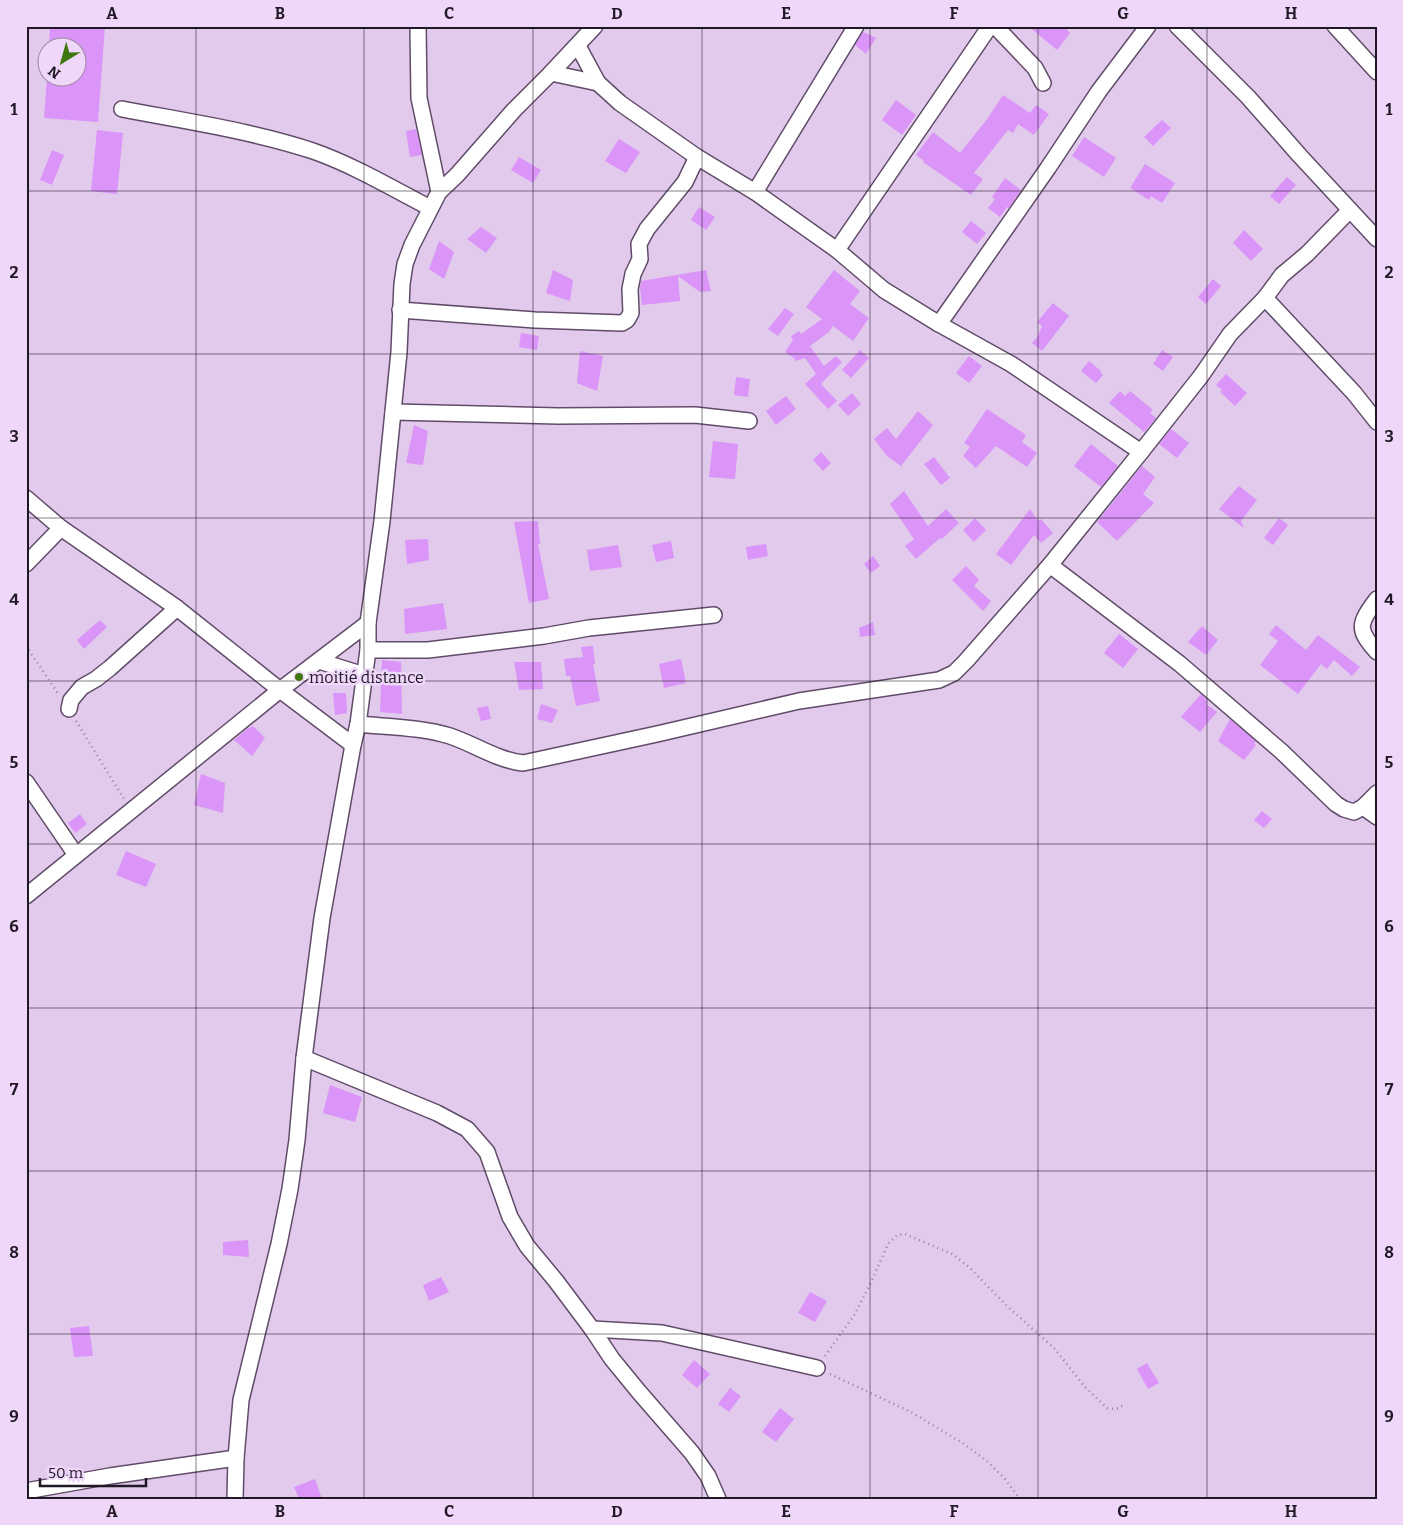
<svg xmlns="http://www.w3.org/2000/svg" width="1403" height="1525" font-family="Bitter,serif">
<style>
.building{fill:#db94f8}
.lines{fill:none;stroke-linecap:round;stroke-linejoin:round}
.minor-casing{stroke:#604c68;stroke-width:18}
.path{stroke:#94839c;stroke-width:2.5;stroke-dasharray:1 4;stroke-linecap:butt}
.minor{stroke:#fff;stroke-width:15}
.grid{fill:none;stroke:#201824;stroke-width:1;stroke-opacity:0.55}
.poi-dot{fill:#3d770e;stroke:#eed7f9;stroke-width:2}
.labels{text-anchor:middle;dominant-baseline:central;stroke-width:5;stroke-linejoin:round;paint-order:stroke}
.poi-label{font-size:16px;fill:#201824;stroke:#eed7f9;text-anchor:start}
.neatline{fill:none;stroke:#201824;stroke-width:2}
.grid-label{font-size:16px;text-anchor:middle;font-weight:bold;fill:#201824}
</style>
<rect width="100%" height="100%" fill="#e1caec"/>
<!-- building -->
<g class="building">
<path d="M 50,26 L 105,26 L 98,122 L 44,118 L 47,78 L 78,78 L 78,48 L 49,48 Z"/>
<path d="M 1028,26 L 1064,26 L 1070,33 L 1057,50 Z"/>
<path d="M 863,32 L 876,38 L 866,54 L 855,45 Z"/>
<path d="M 1003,95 L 1030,113 L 1036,105 L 1049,114 L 1034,135 L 1018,124 L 1013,133 L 1008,130 L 974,173 L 983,179 L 971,195 L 923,162 L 924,161 L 916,155 L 933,132 L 960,153 L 988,118 Z"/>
<path d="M 896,100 L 916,115 L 902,135 L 882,120 Z"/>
<path d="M 1162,120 L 1171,128 L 1153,146 L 1144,137 Z"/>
<path d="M 416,129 L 422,155 L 410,157 L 406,131 Z"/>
<path d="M 97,130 L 123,133 L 117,194 L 91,191 Z"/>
<path d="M 1084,137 L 1116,158 L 1104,177 L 1072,156 Z"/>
<path d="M 619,139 L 640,152 L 626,173 L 605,161 Z"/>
<path d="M 52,150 L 64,155 L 52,185 L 40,180 Z"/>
<path d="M 519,157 L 541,170 L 533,183 L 511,170 Z"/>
<path d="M 1145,164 L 1175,183 L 1162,203 L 1151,196 L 1149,200 L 1130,188 Z"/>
<path d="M 1287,177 L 1296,185 L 1279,204 L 1270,196 Z"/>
<path d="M 1005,178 L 1021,190 L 1009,208 L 1007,207 L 1000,217 L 988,208 L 995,199 L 992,197 Z"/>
<path d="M 699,207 L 715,217 L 706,230 L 691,220 Z"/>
<path d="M 971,221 L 986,233 L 977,244 L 962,232 Z"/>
<path d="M 481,227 L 497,238 L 486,253 L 467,239 Z"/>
<path d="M 1244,230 L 1263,249 L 1251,261 L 1233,243 Z"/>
<path d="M 439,241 L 454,252 L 444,279 L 429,269 Z"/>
<path d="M 553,270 L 573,280 L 570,301 L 546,293 Z"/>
<path d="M 706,270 L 711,291 L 700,292 L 678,276 L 680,301 L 642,305 L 640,289 L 641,281 Z"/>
<path d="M 834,270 L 860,291 L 850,304 L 869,318 L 853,341 L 833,326 L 829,332 L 810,346 L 824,366 L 836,356 L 842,362 L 821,384 L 837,401 L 828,409 L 805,384 L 816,374 L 805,358 L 796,361 L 794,358 L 785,352 L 793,340 L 791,336 L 799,331 L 801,334 L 822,319 L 806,307 Z"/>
<path d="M 1213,279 L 1221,286 L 1206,304 L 1198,297 Z"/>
<path d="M 1053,303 L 1069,316 L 1042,351 L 1032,343 L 1038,336 L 1042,326 L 1037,322 Z"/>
<path d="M 785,308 L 794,314 L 778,336 L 768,329 Z"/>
<path d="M 521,333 L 539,336 L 537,350 L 519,347 Z"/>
<path d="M 860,350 L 869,358 L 851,378 L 842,370 Z"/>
<path d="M 1162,350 L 1173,357 L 1163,371 L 1153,364 Z"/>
<path d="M 580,351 L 603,356 L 597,391 L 577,383 Z"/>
<path d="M 969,356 L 982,366 L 969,383 L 956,373 Z"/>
<path d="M 1089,361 L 1101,371 L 1100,372 L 1103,375 L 1096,383 L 1081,371 Z"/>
<path d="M 1226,374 L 1247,393 L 1235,406 L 1220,392 L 1222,390 L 1216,385 Z"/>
<path d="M 736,377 L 750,379 L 748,397 L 734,395 Z"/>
<path d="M 1120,391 L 1125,396 L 1130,391 L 1153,410 L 1150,413 L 1156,418 L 1144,432 L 1109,403 Z"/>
<path d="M 852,393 L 861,404 L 848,416 L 838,405 Z"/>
<path d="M 786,396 L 796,409 L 776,425 L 766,411 Z"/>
<path d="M 987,409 L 1026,435 L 1022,442 L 1037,453 L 1027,467 L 996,446 L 976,468 L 963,456 L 970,447 L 964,443 Z"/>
<path d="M 918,411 L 933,425 L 901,466 L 887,456 L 874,439 L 887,428 L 896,439 Z"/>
<path d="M 414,425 L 428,431 L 423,465 L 406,463 Z"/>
<path d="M 1171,429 L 1189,443 L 1177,458 L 1159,444 Z"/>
<path d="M 713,441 L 738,444 L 735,479 L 709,477 Z"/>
<path d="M 1091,444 L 1118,466 L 1101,487 L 1074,466 Z"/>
<path d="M 821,452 L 831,463 L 823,471 L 813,460 Z"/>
<path d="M 934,457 L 950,478 L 941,485 L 924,464 Z"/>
<path d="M 1142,466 L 1155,477 L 1143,494 L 1154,503 L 1117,541 L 1097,522 Z"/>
<path d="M 1239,486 L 1257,500 L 1241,521 L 1244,528 L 1219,509 Z"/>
<path d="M 904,491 L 928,526 L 946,509 L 959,523 L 942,539 L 940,538 L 916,559 L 905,546 L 914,539 L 890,504 Z"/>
<path d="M 1030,509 L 1038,521 L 1041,519 L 1053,533 L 1041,543 L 1034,535 L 1011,565 L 996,554 Z"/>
<path d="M 975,518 L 986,530 L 974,542 L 963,530 Z"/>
<path d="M 1279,518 L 1288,525 L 1273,545 L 1264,538 Z"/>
<path d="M 538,521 L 540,544 L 538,544 L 549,599 L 529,603 L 514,522 Z"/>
<path d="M 428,539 L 429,560 L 407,564 L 405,540 Z"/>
<path d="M 671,541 L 674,558 L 656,562 L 652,545 Z"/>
<path d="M 766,544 L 768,556 L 748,560 L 746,547 Z"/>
<path d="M 618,545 L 622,567 L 590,571 L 587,550 Z"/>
<path d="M 873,556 L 880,566 L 871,573 L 864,564 Z"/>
<path d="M 966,566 L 979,580 L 974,586 L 991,601 L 983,611 L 952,580 Z"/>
<path d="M 443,603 L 447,629 L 405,634 L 404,609 Z"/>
<path d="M 100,620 L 107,627 L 84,649 L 77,640 Z"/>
<path d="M 873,622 L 875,635 L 860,637 L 859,628 Z"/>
<path d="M 1276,625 L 1306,650 L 1318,635 L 1360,667 L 1352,676 L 1334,660 L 1327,669 L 1321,664 L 1298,694 L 1260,665 L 1278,641 L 1269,634 Z"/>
<path d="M 1202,626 L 1218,640 L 1206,655 L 1188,642 Z"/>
<path d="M 1119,634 L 1138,649 L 1123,668 L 1104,653 Z"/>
<path d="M 593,646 L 595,664 L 593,664 L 600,701 L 576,706 L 570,676 L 566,676 L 564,659 L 583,657 L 581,647 Z"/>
<path d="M 681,659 L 686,683 L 664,688 L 659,664 Z"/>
<path d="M 382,660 L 401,662 L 402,714 L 380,712 Z"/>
<path d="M 514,662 L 541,662 L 543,689 L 519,690 Z"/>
<path d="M 333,693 L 346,693 L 347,713 L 335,715 Z"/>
<path d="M 1201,694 L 1208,701 L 1206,704 L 1217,712 L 1200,732 L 1181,717 Z"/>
<path d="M 541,704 L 558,710 L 552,723 L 537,719 Z"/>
<path d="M 488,706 L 491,719 L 481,721 L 477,708 Z"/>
<path d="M 1230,719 L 1256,741 L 1254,744 L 1256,745 L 1244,760 L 1218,741 Z"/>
<path d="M 253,726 L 265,738 L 252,756 L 234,740 L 247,729 Z"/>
<path d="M 201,774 L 225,783 L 223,813 L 194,805 Z"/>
<path d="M 1262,811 L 1272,819 L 1264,828 L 1254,820 Z"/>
<path d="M 80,814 L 87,824 L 75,833 L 68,823 Z"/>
<path d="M 126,851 L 156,864 L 146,887 L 116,875 Z"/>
<path d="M 330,1085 L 362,1097 L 355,1122 L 323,1113 Z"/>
<path d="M 248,1240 L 249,1257 L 223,1255 L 223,1242 Z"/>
<path d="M 441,1277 L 449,1292 L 429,1301 L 423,1285 Z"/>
<path d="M 810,1292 L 827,1301 L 815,1322 L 798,1313 Z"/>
<path d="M 89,1326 L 93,1356 L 74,1357 L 70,1328 Z"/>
<path d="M 694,1360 L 710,1374 L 697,1388 L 682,1375 Z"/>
<path d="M 1147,1363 L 1159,1383 L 1148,1389 L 1137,1369 Z"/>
<path d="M 730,1388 L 741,1396 L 729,1412 L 718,1404 Z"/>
<path d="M 780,1408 L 794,1419 L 776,1442 L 762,1432 Z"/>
<path d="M 315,1479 L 322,1499 L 299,1499 L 294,1487 Z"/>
</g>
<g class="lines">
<defs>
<g id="minor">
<path d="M 418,26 L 419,98 L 439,192"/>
<path d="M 995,26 L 1035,68 L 1043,83"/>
<path d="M 1177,26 L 1248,97 L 1300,156 L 1377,239"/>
<path d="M 1335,26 L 1377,72"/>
<path d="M 578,46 L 598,83"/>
<path d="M 551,73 L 598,83 L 620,103 L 697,157 L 755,192 L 837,250 L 884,290 L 939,324 L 1011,364 L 1141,452"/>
<path d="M 122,109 C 184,121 253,131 313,151 C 353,165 392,188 430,208"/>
<path d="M 755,192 L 856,26"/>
<path d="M 1350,210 L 1307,254 L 1282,275 L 1265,298 L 1230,334 L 1201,376 L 1141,452 L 1050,565 L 1180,664 L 1281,751 L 1336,804 L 1344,809 L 1354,812 L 1363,807 L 1377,793"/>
<path d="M 837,250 L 990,26"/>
<path d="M 1265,298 L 1354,393 L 1377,422"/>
<path d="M 400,310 L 535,320 L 622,323 L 627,320 L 631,313 L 630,289 L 633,274 L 640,259 L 639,244 L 647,229 L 685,182 L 697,157"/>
<path d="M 939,324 L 1048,168 L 1099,91 L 1148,26"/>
<path d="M 393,412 L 558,416 L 695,415 L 749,421"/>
<path d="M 26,498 L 61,528 L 177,608 L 280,690 L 353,745"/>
<path d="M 26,564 L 61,528"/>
<path d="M 1377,599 C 1359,623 1356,629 1377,652"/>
<path d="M 368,650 L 428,650 L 544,636 L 589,628 L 714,615"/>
<path d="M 319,661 L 364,675"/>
<path d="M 69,709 L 71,700 L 82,687 L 96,679 L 110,668 L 177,608"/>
<path d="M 358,724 C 388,727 421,727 450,736 C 474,744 497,760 523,763 L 657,734 L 799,701 L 939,680 L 954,673 L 966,661 L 1050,565"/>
<path d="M 26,782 L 76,855"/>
<path d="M 1363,807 L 1377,817"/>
<path d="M 26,896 L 280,690 L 368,623"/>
<path d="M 304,1058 L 437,1113 L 467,1129 L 487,1152 L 510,1217 L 527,1246 L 556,1281 L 592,1329 L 662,1333 L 817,1368"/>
<path d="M 592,1329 L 612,1359 L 639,1392 L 692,1453 L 708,1476 L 718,1499"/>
<path d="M 26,1491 L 110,1476 L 236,1458"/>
<path d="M 235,1499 L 236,1458 L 241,1400 L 279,1244 L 290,1189 L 297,1140 L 304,1058 L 322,918 L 353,745 L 358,724 L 368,650 L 368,623 L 382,521 L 399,352 L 402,284 L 405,264 L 412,245 L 439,192 L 457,175 L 514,110 L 551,73 L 595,26"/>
</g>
</defs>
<!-- minor casing -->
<use href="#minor" class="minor-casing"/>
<!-- path -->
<g class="path">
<path d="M 26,646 L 59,695"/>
<path d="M 76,721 L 124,799"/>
<path d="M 825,1356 L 855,1314 L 872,1280 L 888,1244 L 897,1235 L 905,1234 L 952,1254 L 969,1267 L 1007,1306 L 1055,1349 L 1085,1387 L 1107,1408 L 1116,1409 L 1125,1404"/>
<path d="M 830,1374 L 911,1412 L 964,1444 L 988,1462 L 1005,1479 L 1020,1499"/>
</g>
<!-- minor -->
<use href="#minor" class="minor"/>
</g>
<!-- grid -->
<path class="grid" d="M 196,26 L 196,1499M 364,26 L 364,1499M 533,26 L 533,1499M 702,26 L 702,1499M 870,26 L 870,1499M 1038,26 L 1038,1499M 1207,26 L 1207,1499M 26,191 L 1377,191M 26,354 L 1377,354M 26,518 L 1377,518M 26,681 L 1377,681M 26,844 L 1377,844M 26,1008 L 1377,1008M 26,1171 L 1377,1171M 26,1334 L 1377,1334"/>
<!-- markers -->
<circle class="poi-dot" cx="299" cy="677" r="5"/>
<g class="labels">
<!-- poi labels -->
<g class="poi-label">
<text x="309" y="677">moitié distance</text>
</g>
</g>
<!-- border -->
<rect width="1403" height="1525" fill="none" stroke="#eed7f9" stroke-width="55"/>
<!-- north arrow -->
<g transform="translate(62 62) rotate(217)"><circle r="24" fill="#eed7f9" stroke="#9c8ba4"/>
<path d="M0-4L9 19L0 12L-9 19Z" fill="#3d770e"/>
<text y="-8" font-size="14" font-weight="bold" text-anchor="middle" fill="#201824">N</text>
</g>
<!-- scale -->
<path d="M40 1478v8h106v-8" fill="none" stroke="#201824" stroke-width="2.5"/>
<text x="48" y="1478" font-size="15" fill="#201824" stroke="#eed7f9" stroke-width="4" paint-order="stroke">50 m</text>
<rect x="28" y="28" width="1348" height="1470" class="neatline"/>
<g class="grid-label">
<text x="112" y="19">A</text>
<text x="280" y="19">B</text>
<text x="449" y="19">C</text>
<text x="617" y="19">D</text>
<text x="786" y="19">E</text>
<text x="954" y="19">F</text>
<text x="1123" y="19">G</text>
<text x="1291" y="19">H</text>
<text x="14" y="115">1</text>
<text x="1389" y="115">1</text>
<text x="14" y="278">2</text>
<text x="1389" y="278">2</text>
<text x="14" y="442">3</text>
<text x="1389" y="442">3</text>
<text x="14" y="605">4</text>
<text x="1389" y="605">4</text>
<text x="14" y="768">5</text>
<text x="1389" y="768">5</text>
<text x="14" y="932">6</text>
<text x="1389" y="932">6</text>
<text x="14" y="1095">7</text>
<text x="1389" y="1095">7</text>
<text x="14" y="1258">8</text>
<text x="1389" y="1258">8</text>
<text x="14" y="1422">9</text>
<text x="1389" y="1422">9</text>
<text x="112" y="1517">A</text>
<text x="280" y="1517">B</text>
<text x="449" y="1517">C</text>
<text x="617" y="1517">D</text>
<text x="786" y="1517">E</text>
<text x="954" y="1517">F</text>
<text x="1123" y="1517">G</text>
<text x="1291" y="1517">H</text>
</g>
</svg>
